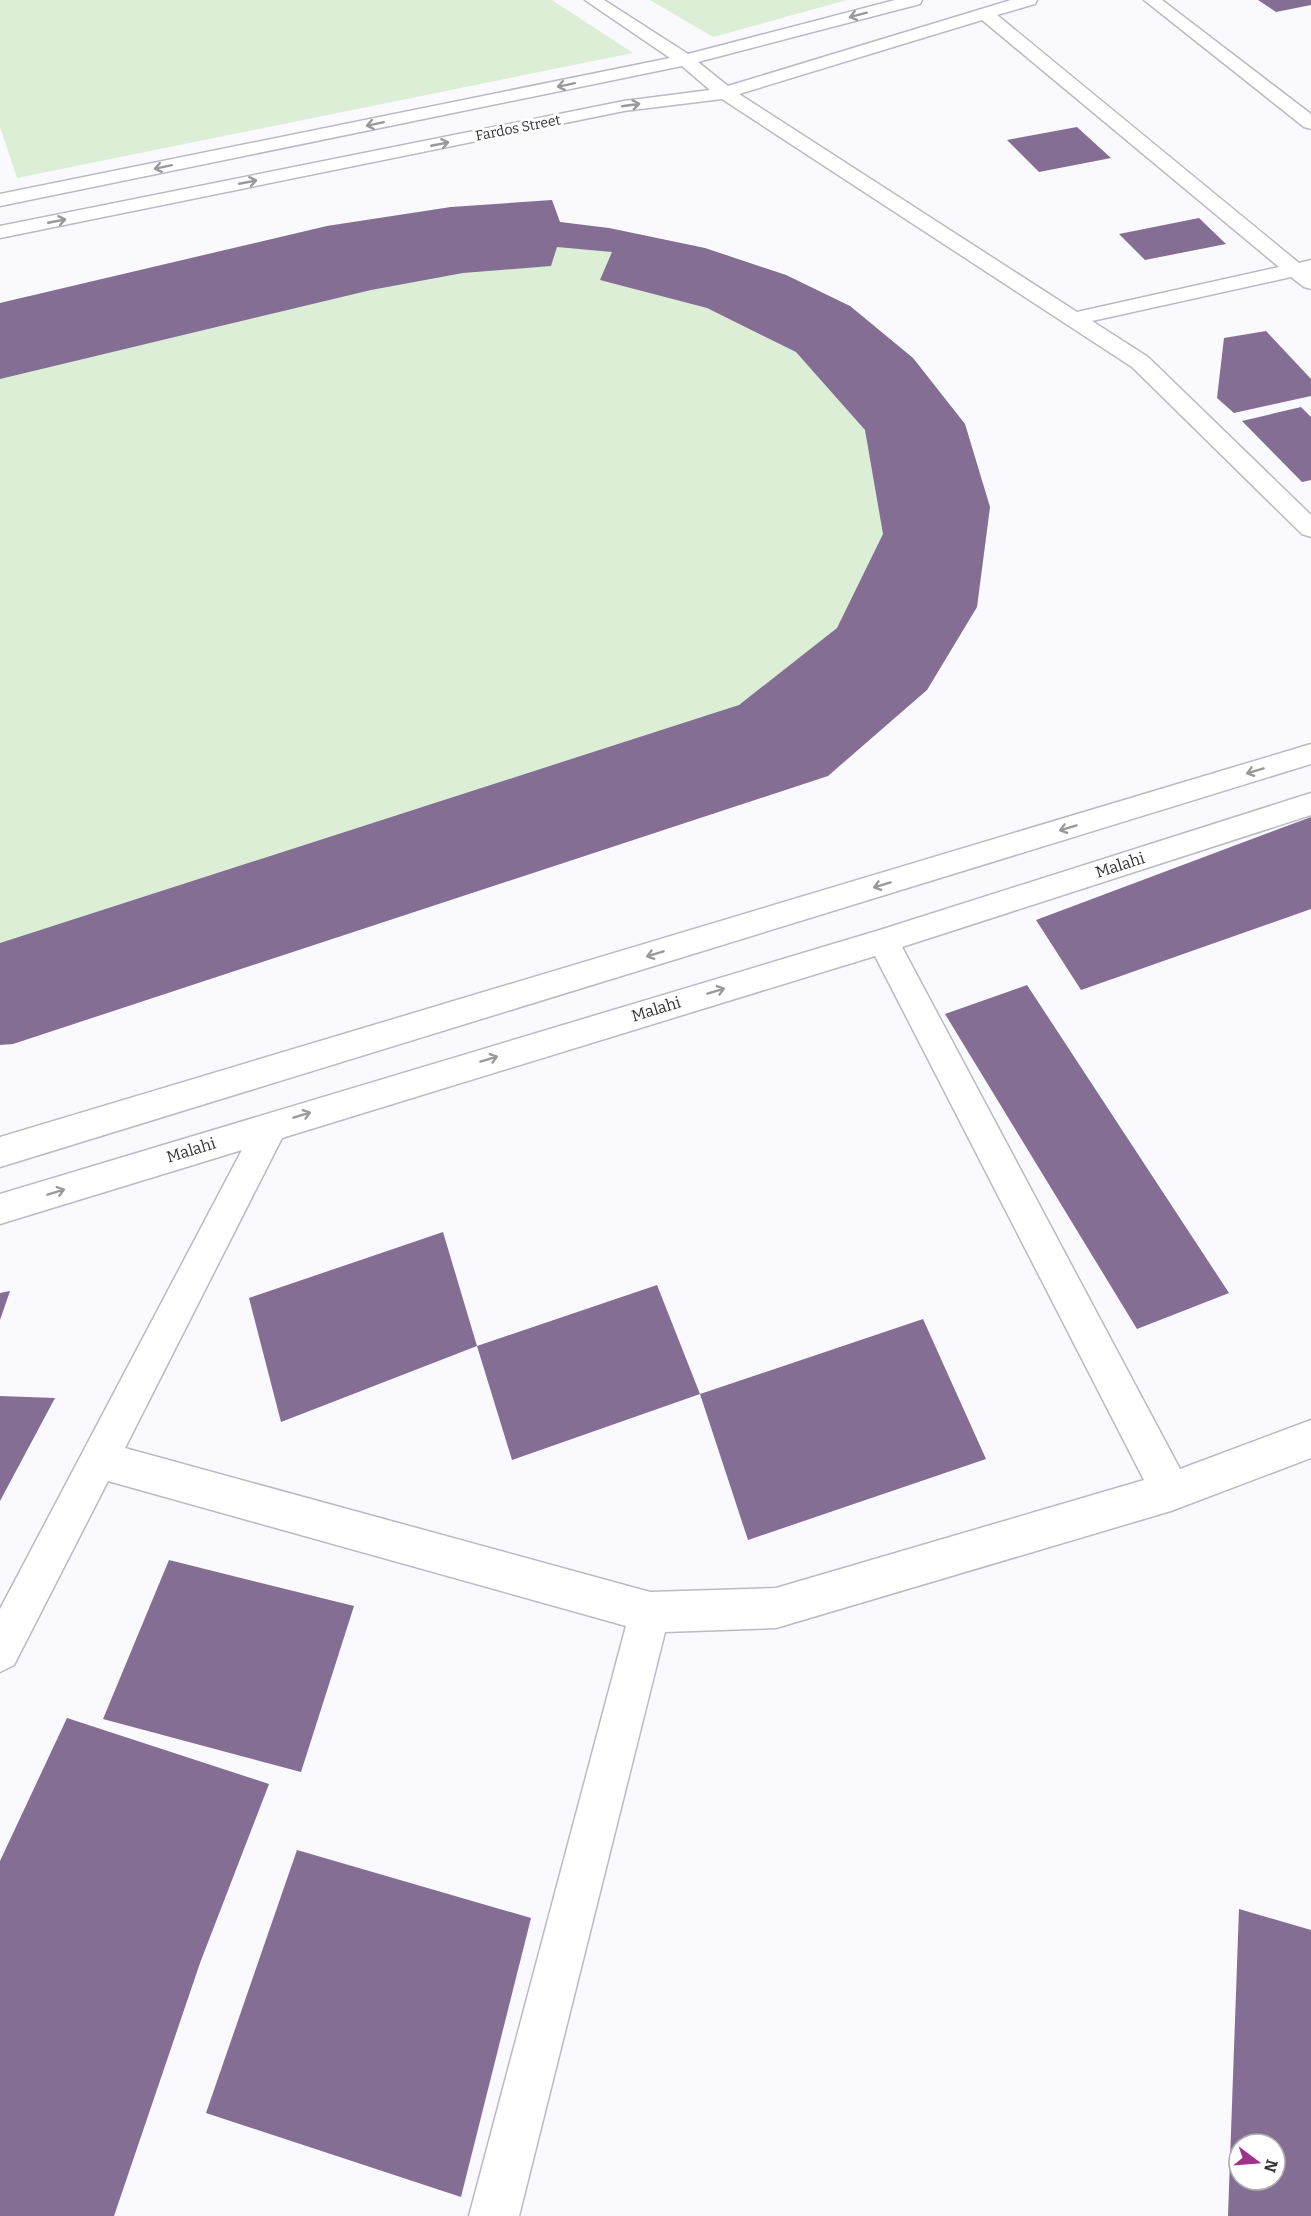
<svg xmlns="http://www.w3.org/2000/svg" width="1311" height="2216" font-family="Bitter,serif">
<style>
.green{fill:#dcefd6}
.building{fill:#846e93;fill-rule:evenodd}
.lines{fill:none;stroke-linecap:round;stroke-linejoin:round}
.street-casing{stroke:#b9bac4;stroke-width:3}
.street{fill:#fff;fill-rule:evenodd}
.oneway{stroke:#98999a}
.labels{text-anchor:middle;dominant-baseline:central;stroke-width:6;stroke-linejoin:round;paint-order:stroke}
.far-street-label{font-size:14px;fill:#323336;stroke:#fff}
.street-label{font-size:16px;fill:#323336;stroke:#fff}
</style>
<rect width="100%" height="100%" fill="#f9f9fe"/>
<!-- green -->
<g class="green">
<path d="M 0,0 L 552,0 L 633,53 L 17,178 L 0,127 Z"/>
<path d="M 650,0 L 847,0 L 713,37 Z"/>
<path d="M 451,207 L 560,222 L 786,275 L 850,306 L 913,358 L 965,424 L 990,507 L 977,607 L 927,690 L 0,1045 L 0,303 L 327,226 Z"/>
</g>
<!-- building -->
<g class="building">
<path d="M 1258,0 L 1311,0 L 1311,5 L 1276,12 Z"/>
<path d="M 1077,127 L 1111,158 L 1039,172 L 1007,140 Z"/>
<path d="M 552,200 L 560,222 L 609,228 L 705,248 L 786,275 L 850,306 L 913,358 L 965,424 L 990,507 L 977,607 L 927,690 L 828,776 L 13,1044 L 0,1045 L 0,943 L 739,705 L 837,628 L 883,534 L 865,430 L 796,352 L 707,308 L 600,280 L 612,252 L 557,247 L 551,266 L 463,273 L 371,290 L 0,379 L 0,303 L 327,226 L 451,207 Z"/>
<path d="M 1199,218 L 1226,244 L 1145,260 L 1119,234 Z"/>
<path d="M 1266,331 L 1311,379 L 1311,396 L 1234,413 L 1217,398 L 1224,338 Z"/>
<path d="M 1301,407 L 1311,417 L 1311,480 L 1302,482 L 1242,421 Z"/>
<path d="M 1311,817 L 1311,909 L 1081,990 L 1036,920 Z"/>
<path d="M 1027,985 L 1229,1293 L 1137,1329 L 945,1014 Z"/>
<path d="M 443,1232 L 477,1346 L 657,1285 L 700,1394 L 512,1460 L 477,1346 L 281,1422 L 249,1298 Z"/>
<path d="M 10,1291 L 0,1320 L 0,1293 Z"/>
<path d="M 923,1319 L 986,1459 L 748,1540 L 700,1394 Z"/>
<path d="M 0,1396 L 55,1398 L 0,1501 Z"/>
<path d="M 169,1560 L 354,1606 L 301,1772 L 103,1719 Z"/>
<path d="M 67,1718 L 269,1784 L 200,1963 L 114,2216 L 0,2216 L 0,1861 Z"/>
<path d="M 297,1850 L 531,1918 L 461,2197 L 206,2113 Z"/>
<path d="M 1239,1909 L 1311,1930 L 1311,2216 L 1228,2216 ZM 1239,2144 L 1275,2144 L 1275,2180 L 1239,2180 Z"/>
</g>
<g class="lines">
<defs>
<g id="street">
<path d="M 585,0 L 604,0 L 688,54 L 895,0 L 922,0 L 920,4 L 698,62 L 728,86 L 1011,0 L 1037,0 L 1035,4 L 997,15 L 1299,263 L 1311,260 L 1311,289 L 1304,287 L 1291,277 L 1092,321 L 1148,357 L 1311,515 L 1311,537 L 1302,534 L 1132,367 L 722,99 L 624,111 L 0,238 L 0,226 L 624,101 L 710,90 L 682,66 L 0,206 L 0,194 L 670,58 ZM 982,20 L 1279,267 L 1077,312 L 739,94 Z"/>
<path d="M 1144,0 L 1162,0 L 1311,114 L 1311,129 L 1304,127 Z"/>
<path d="M 1311,744 L 1311,764 L 0,1167 L 0,1137 Z"/>
<path d="M 1311,793 L 1311,815 L 902,947 L 1180,1469 L 1311,1420 L 1311,1458 L 1171,1511 L 776,1628 L 665,1632 L 519,2216 L 469,2216 L 626,1626 L 108,1481 L 14,1665 L 0,1672 L 0,1609 L 242,1150 L 0,1224 L 0,1194 L 883,929 ZM 875,956 L 1144,1480 L 776,1588 L 650,1592 L 125,1448 L 282,1138 Z"/>
</g>
</defs>
<!-- street casing -->
<use href="#street" class="street-casing"/>
<!-- street -->
<use href="#street" class="street"/>
</g>
<!-- one-way arrows -->
<defs><path id="oneway-shaft" d="M-6 0H5M1.5-3L5.5 0L1.5 3" fill="none" stroke-width="1.6" stroke-linecap="round" stroke-linejoin="round" transform="scale(1.5)"/></defs>
<g class="oneway">
<use href="#oneway-shaft" transform="translate(858 15) rotate(165)"/>
<use href="#oneway-shaft" transform="translate(566 85) rotate(168)"/>
<use href="#oneway-shaft" transform="translate(631 105) rotate(-8)"/>
<use href="#oneway-shaft" transform="translate(375 124) rotate(168)"/>
<use href="#oneway-shaft" transform="translate(440 144) rotate(-11)"/>
<use href="#oneway-shaft" transform="translate(163 167) rotate(168)"/>
<use href="#oneway-shaft" transform="translate(248 182) rotate(-11)"/>
<use href="#oneway-shaft" transform="translate(57 221) rotate(-11)"/>
<use href="#oneway-shaft" transform="translate(1255 771) rotate(163)"/>
<use href="#oneway-shaft" transform="translate(1068 828) rotate(163)"/>
<use href="#oneway-shaft" transform="translate(882 885) rotate(163)"/>
<use href="#oneway-shaft" transform="translate(655 954) rotate(163)"/>
<use href="#oneway-shaft" transform="translate(716 991) rotate(-17)"/>
<use href="#oneway-shaft" transform="translate(489 1059) rotate(-17)"/>
<use href="#oneway-shaft" transform="translate(302 1115) rotate(-17)"/>
<use href="#oneway-shaft" transform="translate(56 1192) rotate(-17)"/>
</g>
<g class="labels">
<!-- far-street labels -->
<g class="far-street-label">
<text transform="translate(518 128) rotate(-11)">Fardos Street</text>
</g>
<!-- street labels -->
<g class="street-label">
<text transform="translate(1120 865) rotate(-18)">Malahi</text>
<text transform="translate(656 1009) rotate(-17)">Malahi</text>
<text transform="translate(191 1150) rotate(-17)">Malahi</text>
</g>
</g>
<!-- north arrow -->
<g transform="translate(1257 2162) rotate(106)"><circle r="28" fill="#ffffff" stroke="#adadaf" stroke-width="1.5"/>
<path d="M0-4.5L10 22L0 15L-10 22Z" fill="#9f3190"/>
<text y="-9" font-size="16" font-weight="bold" text-anchor="middle" fill="#323336">N</text>
</g>
</svg>
